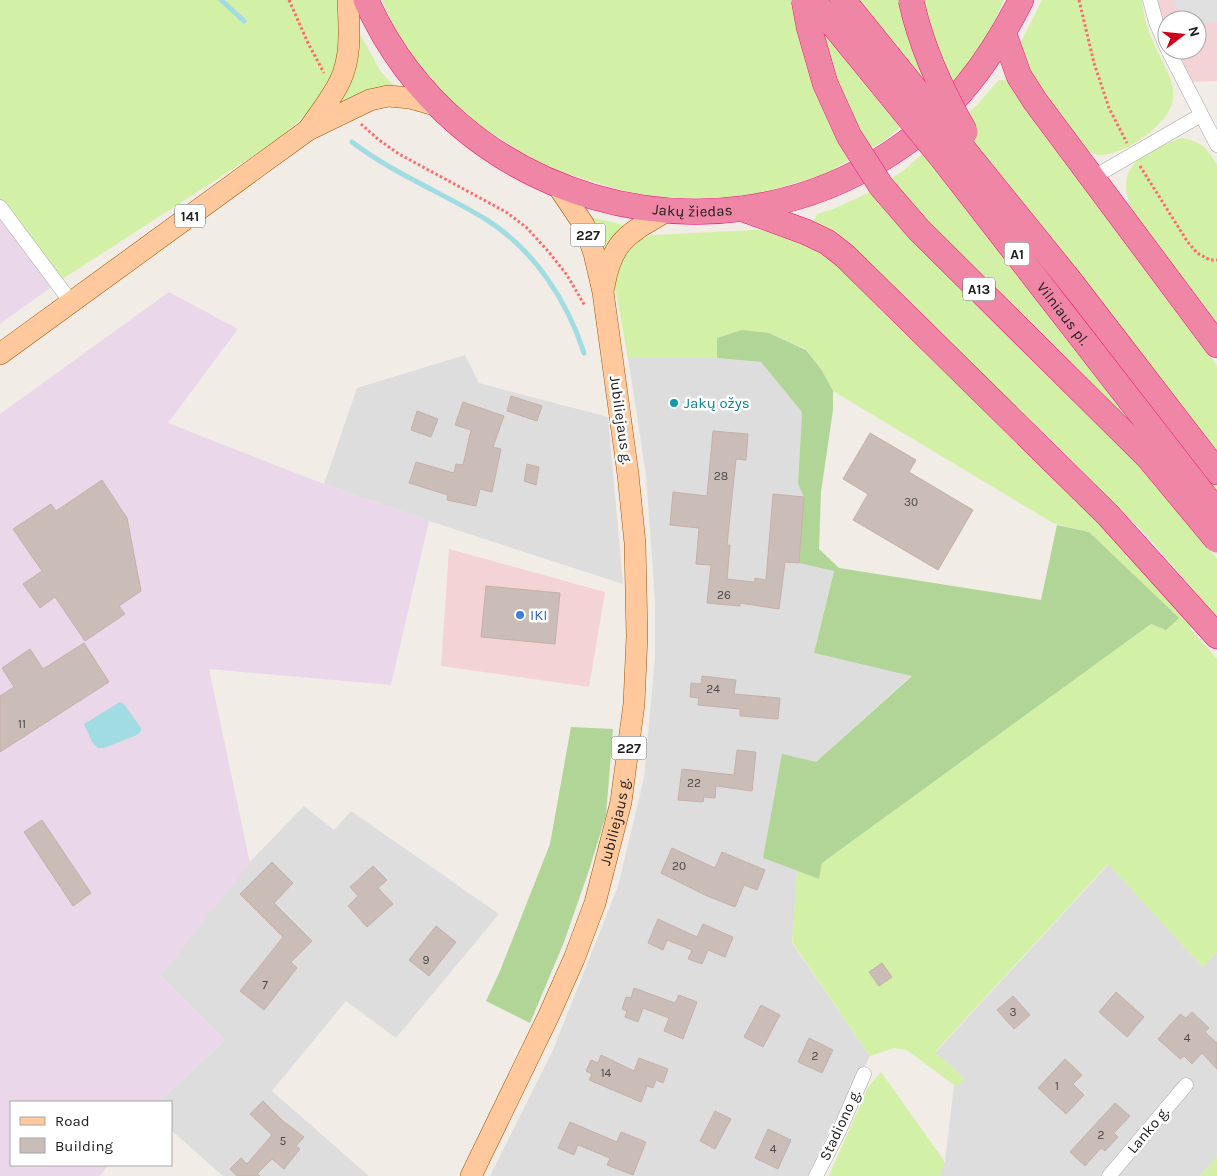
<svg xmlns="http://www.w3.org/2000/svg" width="1217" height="1176" font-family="Karla,sans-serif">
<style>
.residential{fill:#dedddd}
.commercial{fill:#f4d3d6}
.industrial{fill:#ebd7ea}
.grass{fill:#d3f0a7}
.forest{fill:#b0d596}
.parking{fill:#e0e0e0}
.water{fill:#a2dce3}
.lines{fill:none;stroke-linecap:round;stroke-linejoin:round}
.stream{stroke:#a2dce3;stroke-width:5}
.building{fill:#cabdb8;stroke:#c5b0a6}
.street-casing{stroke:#a7a7a7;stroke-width:15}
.primary-casing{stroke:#9c5600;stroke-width:22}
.highway-casing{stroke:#ed1578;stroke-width:26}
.path{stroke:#ff696b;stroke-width:3;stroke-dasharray:2.5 2.5;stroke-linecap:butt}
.street{stroke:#fff;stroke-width:14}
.primary{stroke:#ffc99d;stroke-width:21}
.highway{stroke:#f086a6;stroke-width:25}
.highway-bridge-casing{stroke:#ed1578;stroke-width:26;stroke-linecap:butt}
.highway-bridge{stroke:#f086a6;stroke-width:25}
.culture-dot{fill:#0f9aa8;stroke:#fff;stroke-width:2}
.shop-dot{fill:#3f7fe0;stroke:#fff;stroke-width:2}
.labels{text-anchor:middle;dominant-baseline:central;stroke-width:5;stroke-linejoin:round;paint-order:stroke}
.number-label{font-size:12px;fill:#4a4746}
.shield{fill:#fff;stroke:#636363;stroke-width:1}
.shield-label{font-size:14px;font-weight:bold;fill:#202020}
.street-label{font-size:15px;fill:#202020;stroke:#fff}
.culture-label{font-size:15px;fill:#0d838f;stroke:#fff;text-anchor:start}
.shop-label{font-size:15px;fill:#366cbe;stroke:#fff;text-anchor:start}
</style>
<rect width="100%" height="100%" fill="#f2ece6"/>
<!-- residential -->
<g class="residential">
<path d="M 465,355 L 479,383 L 608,417 L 623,584 L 429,521 L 324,484 L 357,388 Z"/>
<path d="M 628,358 L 717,358 L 761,362 L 802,412 L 798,484 L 804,497 L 799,563 L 834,570 L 814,653 L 912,675 L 816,762 L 763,858 L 797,871 L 792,943 L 870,1056 L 830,1129 L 808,1176 L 490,1176 L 553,1050 L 618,886 L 644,778 L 655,658 L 655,600 L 646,475 Z"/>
<path d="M 304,806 L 334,830 L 351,811 L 499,914 L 396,1038 L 346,1001 L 272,1091 L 369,1176 L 223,1176 L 171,1130 L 171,1102 L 158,1102 L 225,1040 L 160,975 L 249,863 Z"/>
<path d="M 1109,864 L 1203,967 L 1217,952 L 1217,1157 L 1200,1176 L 940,1176 L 945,1161 L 954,1085 L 959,1085 L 935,1053 Z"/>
</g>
<!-- commercial -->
<g class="commercial">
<path d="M 1150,0 L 1217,0 L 1217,81 L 1183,82 L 1168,50 L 1197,50 L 1197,20 L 1167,20 L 1167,48 Z"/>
<path d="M 449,549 L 605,592 L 589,687 L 441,666 Z"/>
</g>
<!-- industrial -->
<g class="industrial">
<path d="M 0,198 L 61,280 L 0,324 Z"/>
<path d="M 169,292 L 238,329 L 168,423 L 324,484 L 429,521 L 391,685 L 209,669 L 250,863 L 160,975 L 225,1040 L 158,1102 L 11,1102 L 11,1165 L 108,1165 L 100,1176 L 0,1176 L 0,414 Z"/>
</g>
<!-- grass -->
<g class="grass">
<path d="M 0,0 L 342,0 L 338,72 L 320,102 L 276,141 L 61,280 L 0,198 Z"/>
<path d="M 382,0 L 1004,0 L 990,31 L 964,73 L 884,141 L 825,174 L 762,193 L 717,199 L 677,198 L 635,194 L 547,168 L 466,117 L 418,70 L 394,28 Z"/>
<path d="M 1042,0 L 1142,0 C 1143,7 1144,16 1146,23 C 1163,76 1202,98 1138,141 C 1128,148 1111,155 1099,155 C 1095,155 1091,152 1088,151 L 1019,59 L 1022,40 Z"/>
<path d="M 359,32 L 381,72 L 395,87 L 357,94 L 334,109 Z"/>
<path d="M 999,80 L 1005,80 L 1009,82 L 1217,366 L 1217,535 L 1205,544 L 1217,559 L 1217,617 L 1146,535 L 838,234 L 819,227 L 813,222 L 817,214 L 833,209 L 864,195 L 903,171 L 976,106 Z"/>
<path d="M 1182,138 C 1201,142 1207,147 1217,165 L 1217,328 L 1135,217 C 1131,207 1126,197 1126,186 C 1125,159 1160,145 1182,138 Z"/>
<path d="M 590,217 L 624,225 L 608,243 L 604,255 Z"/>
<path d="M 756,230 L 784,232 L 830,255 L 1142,562 L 1193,621 L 1190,628 L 1217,659 L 1217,952 L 1203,967 L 1108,864 L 935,1052 L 965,1079 L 958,1085 L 954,1085 L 907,1050 L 894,1048 L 870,1056 L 792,942 L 797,871 L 819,879 L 822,863 L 1151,624 L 1166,630 L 1089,532 L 1053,523 L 833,391 L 821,369 L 806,349 L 769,333 L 718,338 L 717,358 L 628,358 L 614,282 L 617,263 L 638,240 L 653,235 Z"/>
<path d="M 881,1072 L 945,1162 L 940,1176 L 829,1176 L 868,1087 Z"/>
<path d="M 1217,1157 L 1217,1176 L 1200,1176 Z"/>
</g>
<!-- forest -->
<g class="forest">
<path d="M 742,330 L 769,333 L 806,350 L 821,369 L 833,391 L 833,410 L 821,492 L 819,549 L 839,568 L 1041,600 L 1057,525 L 1089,532 L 1179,618 L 1166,630 L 1151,624 L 822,863 L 819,879 L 763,858 L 782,754 L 816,762 L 912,676 L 814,653 L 834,571 L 799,563 L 804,497 L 798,484 L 802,412 L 761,362 L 717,358 L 717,338 Z"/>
<path d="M 571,727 L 613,729 L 606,815 L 589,870 L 564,942 L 530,1023 L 486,1001 L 500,971 L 550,844 Z"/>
</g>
<!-- parking -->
<path class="parking" d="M 1174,0 L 1217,0 L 1217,21 L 1197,26 L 1197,20 L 1182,20 Z"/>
<!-- water -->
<path class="water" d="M 120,702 L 124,704 L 141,728 L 141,731 L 137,735 L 104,748 L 98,748 L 92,742 L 84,724 Z"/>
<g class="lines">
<!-- stream -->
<g class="stream">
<path d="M 221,0 L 244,21"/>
<path d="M 352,142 C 394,174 443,193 487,220 C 534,250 567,300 584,353"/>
</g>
</g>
<!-- building -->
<g class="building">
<path d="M 511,396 L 542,406 L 537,421 L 507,411 Z"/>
<path d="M 463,402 L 504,416 L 493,447 L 501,449 L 492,492 L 480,489 L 476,506 L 447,500 L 448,495 L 409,483 L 416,462 L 454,473 L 456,464 L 463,465 L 471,430 L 455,425 Z"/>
<path d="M 417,411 L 438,419 L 431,437 L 411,430 Z"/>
<path d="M 713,431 L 748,434 L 746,460 L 736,459 L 727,545 L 730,545 L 727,579 L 754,582 L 755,578 L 766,580 L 773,494 L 804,497 L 799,563 L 785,562 L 779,609 L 740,603 L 740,606 L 707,603 L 711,565 L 696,564 L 699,528 L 670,525 L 673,492 L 707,496 Z"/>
<path d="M 870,433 L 916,460 L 909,472 L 973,510 L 938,570 L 853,520 L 868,494 L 843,479 Z"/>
<path d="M 527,464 L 539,467 L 536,485 L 524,481 Z"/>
<path d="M 102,480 L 127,518 L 141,591 L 119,606 L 125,614 L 85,641 L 55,597 L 40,608 L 23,584 L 42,571 L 13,529 L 51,504 L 56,511 Z"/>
<path d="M 486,586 L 560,593 L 555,644 L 481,637 Z"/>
<path d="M 84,643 L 109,682 L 0,752 L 0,696 L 14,687 L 2,668 L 30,649 L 43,669 Z"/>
<path d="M 702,676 L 736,680 L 734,694 L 780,698 L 778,719 L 740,716 L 740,709 L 698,705 L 699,698 L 690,697 L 691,683 L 701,684 Z"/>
<path d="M 737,750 L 756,752 L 752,791 L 716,786 L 715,798 L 704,797 L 703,802 L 678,800 L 682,769 L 734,775 Z"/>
<path d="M 42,820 L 91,893 L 73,906 L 24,832 Z"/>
<path d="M 672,848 L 715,868 L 722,852 L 765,870 L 757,890 L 744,885 L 735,907 L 705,895 L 661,873 Z"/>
<path d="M 272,862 L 293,883 L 274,903 L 312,941 L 291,962 L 297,968 L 264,1010 L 240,991 L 283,937 L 240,894 Z"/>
<path d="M 373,866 L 387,880 L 378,888 L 393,904 L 367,927 L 348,906 L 358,896 L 350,887 Z"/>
<path d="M 658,919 L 697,937 L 703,924 L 733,937 L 725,957 L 708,950 L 702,964 L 688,959 L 692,950 L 667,940 L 663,950 L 648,943 Z"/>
<path d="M 436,926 L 456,942 L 429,976 L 409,960 Z"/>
<path d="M 882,963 L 892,977 L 879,986 L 869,972 Z"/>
<path d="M 634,988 L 675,1003 L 679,995 L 697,1002 L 683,1039 L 664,1031 L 669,1018 L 643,1008 L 638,1022 L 625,1017 L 627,1011 L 622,1009 L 626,997 L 631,998 Z"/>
<path d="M 1116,992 L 1144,1017 L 1127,1037 L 1099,1012 Z"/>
<path d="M 1013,996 L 1030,1015 L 1014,1029 L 997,1010 Z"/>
<path d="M 761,1005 L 780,1015 L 763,1047 L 744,1037 Z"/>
<path d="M 1192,1012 L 1209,1028 L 1205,1032 L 1217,1043 L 1217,1069 L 1202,1053 L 1192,1064 L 1184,1056 L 1180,1059 L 1158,1039 L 1180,1014 L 1186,1018 Z"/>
<path d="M 809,1038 L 833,1050 L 822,1073 L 798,1062 Z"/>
<path d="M 601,1055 L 634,1071 L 639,1058 L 668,1069 L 663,1083 L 656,1080 L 653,1088 L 647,1086 L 641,1102 L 589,1080 L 592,1074 L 586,1071 L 591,1060 L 598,1063 Z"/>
<path d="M 1065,1059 L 1082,1075 L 1073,1084 L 1084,1095 L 1066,1114 L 1038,1088 Z"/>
<path d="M 263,1101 L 283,1121 L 304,1137 L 296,1146 L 300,1149 L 284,1169 L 272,1159 L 257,1174 L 260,1176 L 237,1176 L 230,1169 L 241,1158 L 247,1164 L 272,1135 L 250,1114 Z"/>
<path d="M 1115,1103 L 1130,1116 L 1114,1133 L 1118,1137 L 1105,1151 L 1101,1148 L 1085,1166 L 1070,1152 Z"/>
<path d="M 715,1111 L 731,1119 L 715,1149 L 700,1141 Z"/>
<path d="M 570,1122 L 617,1142 L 621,1132 L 646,1142 L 633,1175 L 607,1165 L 610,1158 L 578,1145 L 574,1155 L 558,1148 Z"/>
<path d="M 768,1129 L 791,1140 L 778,1169 L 755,1158 Z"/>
</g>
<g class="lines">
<defs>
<g id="street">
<path d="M 1150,0 L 1156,22 L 1167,48"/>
<path d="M 1168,50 L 1217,145"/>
<path d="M 1092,178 L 1201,115"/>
<path d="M 0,207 L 71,302"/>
<path d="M 816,1176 L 840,1129 L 864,1074"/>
<path d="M 1109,1176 L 1186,1085"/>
</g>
<g id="primary">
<path d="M 308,130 C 319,114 332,98 340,81 C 352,56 349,27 348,0"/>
<path d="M 604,287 C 612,240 628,234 667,211"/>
<path d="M 0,354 L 308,130 L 370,100 L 388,96 L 410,98 L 438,106"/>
<path id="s1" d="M 471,1176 L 549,1015 L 574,959 L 595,903 L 621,802 L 634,704 L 637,636 L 635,543 L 628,474 L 603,292 L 594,253 L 584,225 L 557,185"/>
</g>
<g id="highway">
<path id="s2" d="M 366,0 C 455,200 708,274 891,153 C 951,114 989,63 1021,0"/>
<path d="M 1004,34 L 1019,76 L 1035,101 L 1217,345"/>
<path d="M 743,209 L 806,232 L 827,242 L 845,256 L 1108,515 L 1217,636"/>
<path d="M 1070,281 L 1217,472"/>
</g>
</defs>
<!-- street casing -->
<use href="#street" class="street-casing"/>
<!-- primary casing -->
<use href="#primary" class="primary-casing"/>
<!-- highway casing -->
<use href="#highway" class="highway-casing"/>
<!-- path -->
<g class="path">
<path d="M 289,0 L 308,43 L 324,73"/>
<path d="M 1079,0 L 1094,63 L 1109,108 L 1127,143"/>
<path d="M 361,124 L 379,140 L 399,154 L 506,212 L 526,227 L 548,251 L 567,275 L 585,306"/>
<path d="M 1140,166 L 1187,241 L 1197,253 L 1210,260 L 1217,260"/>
</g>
<!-- street -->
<use href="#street" class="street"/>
<!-- primary -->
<use href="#primary" class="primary"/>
<!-- highway -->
<use href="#highway" class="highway"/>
<defs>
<g id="highway-bridge">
<path d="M 804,0 L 809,27 L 825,83 L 849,136 L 881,186 L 919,230 L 1148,457 L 1217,540"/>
<path id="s3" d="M 813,0 L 943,159 L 1217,512"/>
<path d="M 843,0 L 1070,281"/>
<path d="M 911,0 C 921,47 941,90 965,132"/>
</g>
</defs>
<!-- highway-bridge casing -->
<use href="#highway-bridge" class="highway-bridge-casing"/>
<!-- highway-bridge -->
<use href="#highway-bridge" class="highway-bridge"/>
</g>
<!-- markers -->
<circle class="culture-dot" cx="674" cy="403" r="5"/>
<circle class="shop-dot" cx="520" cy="615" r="5"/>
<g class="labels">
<!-- number labels -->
<g class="number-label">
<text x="721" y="476">28</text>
<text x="911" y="502">30</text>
<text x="724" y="595">26</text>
<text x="713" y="689">24</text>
<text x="22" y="724">11</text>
<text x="694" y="783">22</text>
<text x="679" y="866">20</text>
<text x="426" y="960">9</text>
<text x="265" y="985">7</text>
<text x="1013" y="1012">3</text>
<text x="1187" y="1038">4</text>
<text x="815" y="1056">2</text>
<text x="606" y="1073">14</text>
<text x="1057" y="1086">1</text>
<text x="1101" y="1135">2</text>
<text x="283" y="1141">5</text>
<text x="773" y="1149">4</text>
</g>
<!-- shield labels -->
<g class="shield">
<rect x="175" y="204.5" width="30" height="23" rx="4"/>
<rect x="570.5" y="223.5" width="35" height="23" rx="4"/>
<rect x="1004.5" y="242.5" width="25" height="23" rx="4"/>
<rect x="963" y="277.5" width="32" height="23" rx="4"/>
<rect x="611.5" y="736.5" width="35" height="23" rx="4"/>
</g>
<g class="shield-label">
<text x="190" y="216">141</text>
<text x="588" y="235">227</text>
<text x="1017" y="254">A1</text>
<text x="979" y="289">A13</text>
<text x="629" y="748">227</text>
</g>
<!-- street labels -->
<g class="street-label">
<text stroke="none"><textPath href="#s2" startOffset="411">Jakų žiedas</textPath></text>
<text stroke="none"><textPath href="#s3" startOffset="401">Vilniaus pl.</textPath></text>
<text transform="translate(621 420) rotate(82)">Jubiliejaus g.</text>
<text stroke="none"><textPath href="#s1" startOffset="384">Jubiliejaus g.</textPath></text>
<text transform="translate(840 1125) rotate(-65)">Stadiono g.</text>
<text transform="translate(1148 1130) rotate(-50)">Lanko g.</text>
</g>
<!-- culture labels -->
<g class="culture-label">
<text x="684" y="403">Jakų ožys</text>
</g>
<!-- shop labels -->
<g class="shop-label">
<text x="530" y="615">IKI</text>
</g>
</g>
<!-- legend -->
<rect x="10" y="1101" width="162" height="65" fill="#ffffff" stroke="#a6a6a6"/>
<rect x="20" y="1117" width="25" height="8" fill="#ffc99d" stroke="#a6a6a6"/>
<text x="55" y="1126" font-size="15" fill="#202020">Road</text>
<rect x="20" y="1138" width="25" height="15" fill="#cabdb8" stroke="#a6a6a6"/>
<text x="55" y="1151" font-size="15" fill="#202020">Building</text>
<!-- north arrow -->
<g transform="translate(1182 35) rotate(74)"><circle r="24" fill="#ffffff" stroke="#a6a6a6"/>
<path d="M0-4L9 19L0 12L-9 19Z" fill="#d00018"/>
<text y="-8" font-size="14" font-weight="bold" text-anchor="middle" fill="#202020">N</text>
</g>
</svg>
